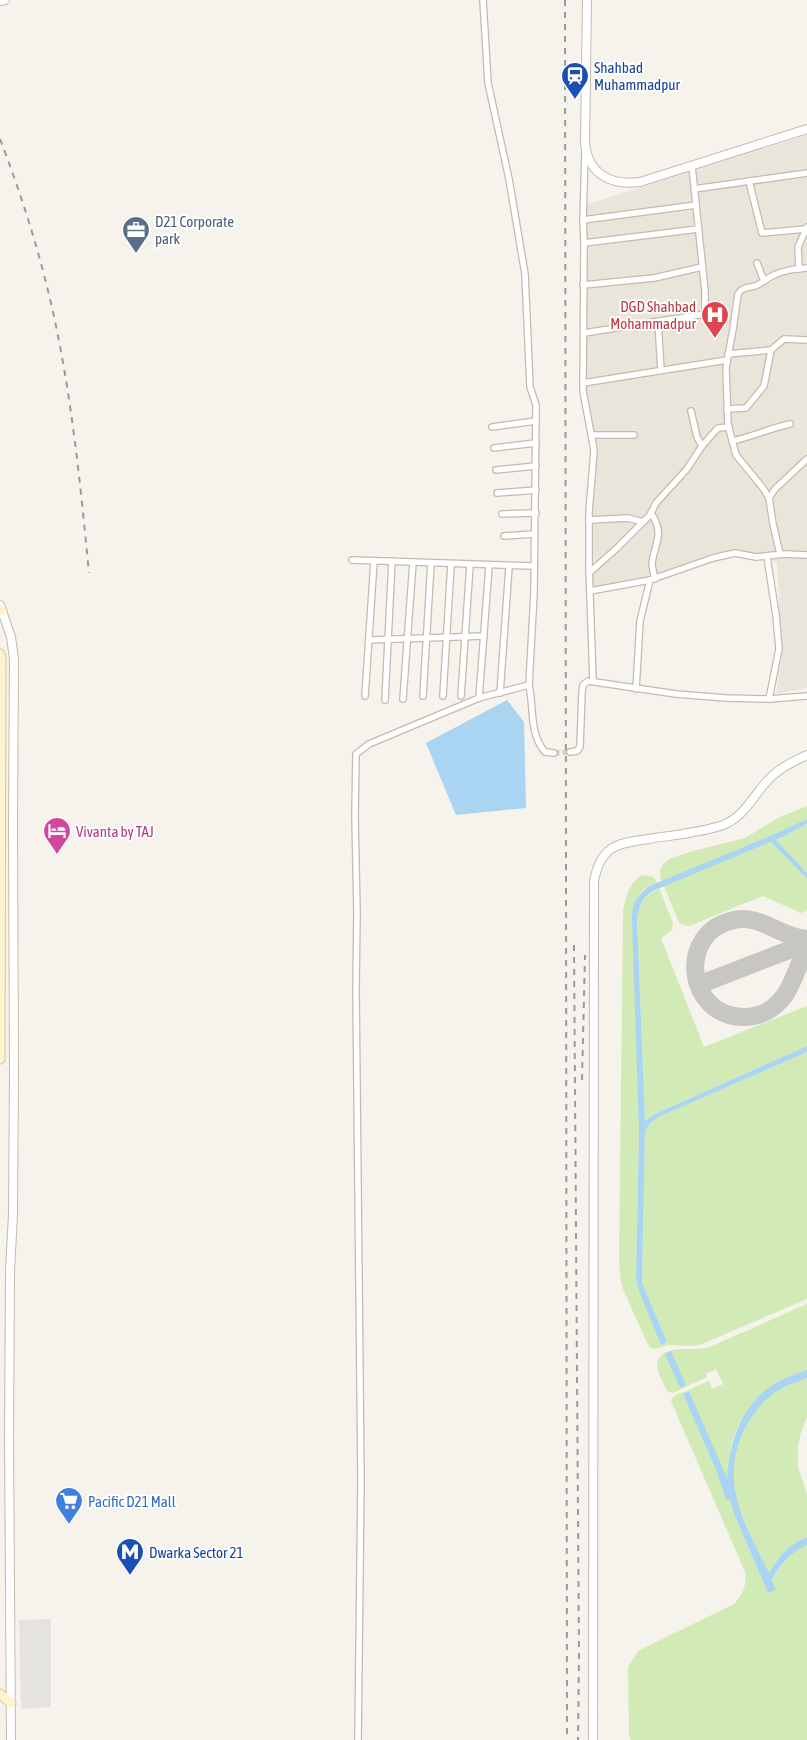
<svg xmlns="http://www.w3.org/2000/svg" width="807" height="1740" font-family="'Asap Condensed',sans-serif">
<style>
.residential{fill:#eae5da}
.green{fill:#d2eab5}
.parking{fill:#e5e3e0}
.water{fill:#a9d4f2}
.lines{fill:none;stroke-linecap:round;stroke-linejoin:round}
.taxiway{stroke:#c8c6c3;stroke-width:18}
.minor-tunnel{stroke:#d4d0c8;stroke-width:5.5;stroke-dasharray:5.5 3;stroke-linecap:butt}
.minor-casing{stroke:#c2bbae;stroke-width:8}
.tertiary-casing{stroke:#c2bbae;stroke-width:10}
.secondary-casing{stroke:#d6c79b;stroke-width:11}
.minor{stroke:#fff;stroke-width:5.5}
.tertiary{stroke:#fff;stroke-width:8}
.secondary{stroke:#fff3cd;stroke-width:9}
.rail{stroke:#9a9a9a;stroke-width:2;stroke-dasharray:6 6;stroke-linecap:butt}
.labels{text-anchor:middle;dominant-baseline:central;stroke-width:4;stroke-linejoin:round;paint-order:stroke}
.transit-label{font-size:15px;fill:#164399;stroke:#fff;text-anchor:start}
.service-label{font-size:15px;fill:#4e5e75;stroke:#fff;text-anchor:start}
.health-label{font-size:15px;fill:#be3a42;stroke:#fff;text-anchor:end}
.hotel-label{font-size:15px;fill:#b23c85;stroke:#fff;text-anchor:start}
.shop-label{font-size:15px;fill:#366cbe;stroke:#fff;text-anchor:start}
</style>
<rect width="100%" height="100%" fill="#f6f3ec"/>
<!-- residential -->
<path class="residential" d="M 807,135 L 807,688 L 776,694 L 782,658 L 777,562 L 751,553 L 682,568 L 594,593 L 591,557 L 591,444 L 584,358 L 585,205 Z"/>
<!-- green -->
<g class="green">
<path d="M 807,806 L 807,819 L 770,836 L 770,842 L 772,843 L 807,879 L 807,911 L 801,913 L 763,896 L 689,926 L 683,925 L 679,922 L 660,877 L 660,870 L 663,864 L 670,859 L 689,852 L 745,838 L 778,818 Z"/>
<path d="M 807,824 L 807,873 L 775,840 Z"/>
<path d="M 642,875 L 653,877 L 656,880 L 673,923 L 672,930 L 661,938 L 704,1047 L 807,1006 L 807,1046 L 655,1114 L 645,1122 L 637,918 C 639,903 645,895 659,889 L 652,885 L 642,891 L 635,902 L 639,1131 L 636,1279 L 637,1284 L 661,1345 L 667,1342 L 642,1283 L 645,1132 C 648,1123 655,1119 663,1115 L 807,1052 L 807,1299 L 702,1344 L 694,1346 L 668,1345 L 655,1349 L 651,1348 L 647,1343 L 623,1289 L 621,1282 L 619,1264 L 623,912 C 625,898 629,883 642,875 Z"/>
<path d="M 807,1304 L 807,1370 C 771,1385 745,1401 733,1440 C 729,1453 729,1467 727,1480 L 689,1391 L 683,1394 L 716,1470 L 726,1500 L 730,1500 L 735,1516 L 768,1593 C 775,1572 786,1554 807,1545 L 807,1740 L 631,1740 L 629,1736 L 628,1667 L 638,1651 L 734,1604 C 743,1594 747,1585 745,1572 L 671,1401 L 674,1396 L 709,1381 L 712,1389 L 723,1384 L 716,1369 L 706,1374 L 707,1377 L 673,1393 L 667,1391 C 664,1384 657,1373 657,1366 C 657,1343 692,1351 707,1348 Z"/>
<path d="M 807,1378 L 807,1417 L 801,1432 L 798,1446 L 798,1467 L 807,1495 L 807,1537 C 789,1545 778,1556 769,1574 C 758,1550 745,1525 737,1500 C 725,1460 743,1412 779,1390 C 788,1385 798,1382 807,1378 Z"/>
</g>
<!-- parking -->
<path class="parking" d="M 51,1619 L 51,1707 L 21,1709 L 19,1620 Z"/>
<!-- water -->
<g class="water">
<path d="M 507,700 L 524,722 L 526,808 L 456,815 L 426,743 Z"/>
<path d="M 807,819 L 807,824 L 776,840 L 807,873 L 807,879 L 772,843 L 770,842 L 653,891 C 642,898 639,906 637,919 L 645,1121 L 655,1114 L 807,1046 L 807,1052 L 663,1115 C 655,1119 648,1123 645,1132 L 642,1283 L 667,1342 L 661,1345 L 639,1291 L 636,1279 L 639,1131 L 632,919 C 632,903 638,893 652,885 L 770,836 Z"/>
<path d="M 671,1351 L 686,1385 L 680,1388 L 665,1354 Z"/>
<path d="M 807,1370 L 807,1378 C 798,1382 787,1385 779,1390 C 744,1412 726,1459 737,1499 C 743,1523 758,1550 769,1573 C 780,1556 786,1546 807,1537 L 807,1545 C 791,1552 779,1565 772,1581 L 776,1590 L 768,1593 L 735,1516 L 730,1500 L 726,1500 L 716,1470 L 683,1394 L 689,1391 L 727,1478 C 730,1440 742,1402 778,1382 C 787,1377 797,1374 807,1370 Z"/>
</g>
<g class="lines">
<!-- taxiway -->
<g class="taxiway">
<path d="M 807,939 C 781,938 761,914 734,920 C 676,932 686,1017 744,1017 C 757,1017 769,1012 778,1003 C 793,989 796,966 807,950"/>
<path d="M 701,984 L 807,943"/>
</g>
<!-- minor-tunnel -->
<path class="minor-tunnel" d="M 554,753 L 570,752"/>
<defs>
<g id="minor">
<path d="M 483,0 L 488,83 L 509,179 L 525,274 L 530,387 L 536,405 L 534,593 L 529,685"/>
<path d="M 585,152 L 583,220 L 584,243 L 583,391 L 594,450 L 589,512 L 589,566 L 593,681"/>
<path d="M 749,181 L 762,233 L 806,229"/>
<path d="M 694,189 L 807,173"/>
<path d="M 583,220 L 696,205"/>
<path d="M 584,243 L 698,229"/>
<path d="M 757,263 L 764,281"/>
<path d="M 799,269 L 798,247 L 807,227"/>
<path d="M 583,285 L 654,278 L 702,267"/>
<path d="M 658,322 L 661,370"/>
<path d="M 584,333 L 705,314 L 705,291 L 692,166"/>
<path d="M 728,354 L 771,350 L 784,339 L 807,340"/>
<path d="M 583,383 L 727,360"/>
<path d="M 727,409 L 746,408 L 764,386 L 771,350"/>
<path d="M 691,411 L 697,437 L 702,446"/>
<path d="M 492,427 L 536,421"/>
<path d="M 592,435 L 634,435"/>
<path d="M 732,441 C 752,437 770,428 790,424"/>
<path d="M 494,448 L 536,443"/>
<path d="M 496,470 L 536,466"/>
<path d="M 497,493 L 536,490"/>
<path d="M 769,498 L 775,489 L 807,459"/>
<path d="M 651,513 C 665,534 655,542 652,563 C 652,568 654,574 655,579"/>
<path d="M 502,514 L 536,513"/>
<path d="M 589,520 L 628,518 L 643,522"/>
<path d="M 504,536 L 534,534"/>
<path d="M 780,554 L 773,524 L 769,498 L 763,488 L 736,455 L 728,425 L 726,368 L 733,329 L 738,294 C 742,287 747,288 755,286 C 761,284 766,279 772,276 C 783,270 795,269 807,268"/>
<path d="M 767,557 L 776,615 L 779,649 L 769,699"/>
<path d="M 352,560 L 534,566"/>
<path d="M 589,573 L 617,548 L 650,515 L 656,503 L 687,469 L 702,446 L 716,430 L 718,428 L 729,427"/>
<path d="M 590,591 L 650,580 L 713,558 L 735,553 L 756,557 L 785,554 L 807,555"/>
<path d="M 369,640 L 484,636"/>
<path d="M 636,689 L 640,621 L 650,580"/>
<path d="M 500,693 L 509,567"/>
<path d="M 365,696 L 374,561"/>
<path d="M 423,696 L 431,563"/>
<path d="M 443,696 L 451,564"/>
<path d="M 461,696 L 470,565"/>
<path d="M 479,698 L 489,566"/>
<path d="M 403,699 L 413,562"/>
<path d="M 385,700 L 392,561"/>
<path d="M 570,752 L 577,751 L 580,747 L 582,692 L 583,685 L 588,681 L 676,694 L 726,698 L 769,699 L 807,696"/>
<path d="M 358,1740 L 361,1480 L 356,989 L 357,912 L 355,816 L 356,754 L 369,744 L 479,698 L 529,685 C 534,707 529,734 545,752 L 554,753"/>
</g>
<g id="tertiary">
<path d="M 587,0 L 585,143 C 588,174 611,186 640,182 L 807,129"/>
<path d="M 0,1 L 5,0"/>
<path d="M 0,605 L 11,637 L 14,659 L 13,825 L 14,1073 L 13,1214 L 10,1271 L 9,1437 L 11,1740"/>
<path d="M 593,1740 L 594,882 C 596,869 600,857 611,849 C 621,842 636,841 648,839 C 673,835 700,833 723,825 C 748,816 756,787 777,772 C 785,765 797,760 807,755"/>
</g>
<g id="secondary">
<path d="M 0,611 L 2,610"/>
<path d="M 0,654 L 1,659 L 0,1059"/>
<path d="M 0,1694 L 11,1703"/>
</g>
</defs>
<!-- minor casing -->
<use href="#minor" class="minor-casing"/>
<!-- tertiary casing -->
<use href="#tertiary" class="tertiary-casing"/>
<!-- secondary casing -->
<use href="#secondary" class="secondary-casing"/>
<!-- minor -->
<use href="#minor" class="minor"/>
<!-- tertiary -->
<use href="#tertiary" class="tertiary"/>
<!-- secondary -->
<use href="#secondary" class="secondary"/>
<!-- rail -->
<g class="rail">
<path d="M 565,0 L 567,1740"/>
<path d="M 0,139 C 20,191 37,244 50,299 C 71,388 80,481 89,573"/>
<path d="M 574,945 L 579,1655 L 578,1740"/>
<path d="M 582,1080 L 585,955"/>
</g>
</g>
<!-- icons -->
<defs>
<symbol id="station-pin" viewBox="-11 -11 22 30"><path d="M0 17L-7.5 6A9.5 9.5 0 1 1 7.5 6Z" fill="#1a4fb4" stroke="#fff"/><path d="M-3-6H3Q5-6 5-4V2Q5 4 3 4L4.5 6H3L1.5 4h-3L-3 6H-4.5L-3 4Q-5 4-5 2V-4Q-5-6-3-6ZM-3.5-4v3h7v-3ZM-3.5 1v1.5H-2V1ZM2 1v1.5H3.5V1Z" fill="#fff"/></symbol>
<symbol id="office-pin" viewBox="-11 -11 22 30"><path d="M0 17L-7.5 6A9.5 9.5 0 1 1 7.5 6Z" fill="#5c6f8a" stroke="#fff"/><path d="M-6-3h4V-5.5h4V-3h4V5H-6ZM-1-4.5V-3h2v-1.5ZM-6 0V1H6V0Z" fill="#fff"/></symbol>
<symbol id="hospital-pin" viewBox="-11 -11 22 30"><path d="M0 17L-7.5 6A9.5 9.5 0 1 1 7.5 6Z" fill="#e0444e" stroke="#fff"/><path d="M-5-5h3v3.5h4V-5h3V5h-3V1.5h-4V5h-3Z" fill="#fff"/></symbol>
<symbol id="hotel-pin" viewBox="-11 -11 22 30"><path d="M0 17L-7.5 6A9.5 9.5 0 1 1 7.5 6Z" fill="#d1479c" stroke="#fff"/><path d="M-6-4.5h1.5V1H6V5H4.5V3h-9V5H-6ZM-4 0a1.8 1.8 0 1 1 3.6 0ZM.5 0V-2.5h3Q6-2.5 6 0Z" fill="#fff"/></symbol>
<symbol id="supermarket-pin" viewBox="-11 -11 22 30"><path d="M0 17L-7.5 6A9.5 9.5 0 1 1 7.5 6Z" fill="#3f7fe0" stroke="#fff"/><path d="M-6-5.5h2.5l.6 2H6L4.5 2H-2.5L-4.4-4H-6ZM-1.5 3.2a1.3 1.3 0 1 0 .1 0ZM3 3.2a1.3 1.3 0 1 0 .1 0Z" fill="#fff"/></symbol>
<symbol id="metro-pin" viewBox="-11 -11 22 30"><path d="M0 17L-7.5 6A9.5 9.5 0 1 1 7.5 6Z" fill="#1a4fb4" stroke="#fff"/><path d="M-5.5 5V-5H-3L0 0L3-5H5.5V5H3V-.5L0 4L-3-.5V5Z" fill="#fff"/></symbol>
</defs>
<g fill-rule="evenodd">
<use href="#station-pin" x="559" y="60" width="32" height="43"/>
<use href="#office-pin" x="120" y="214" width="32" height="43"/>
<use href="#hospital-pin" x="699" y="299" width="32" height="43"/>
<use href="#hotel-pin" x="41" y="815" width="32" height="43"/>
<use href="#supermarket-pin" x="53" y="1485" width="32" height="43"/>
<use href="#metro-pin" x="114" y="1536" width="32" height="43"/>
</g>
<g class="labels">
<!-- transit labels -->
<g class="transit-label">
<text x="594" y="67">Shahbad<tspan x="594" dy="17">Muhammadpur</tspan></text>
<text x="149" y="1552">Dwarka Sector 21</text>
</g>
<!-- service labels -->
<g class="service-label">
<text x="155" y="221">D21 Corporate<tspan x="155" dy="17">park</tspan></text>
</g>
<!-- health labels -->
<g class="health-label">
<text x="696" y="306">DGD Shahbad<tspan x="696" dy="17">Mohammadpur</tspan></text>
</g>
<!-- hotel labels -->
<g class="hotel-label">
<text x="76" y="831">Vivanta by TAJ</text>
</g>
<!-- shop labels -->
<g class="shop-label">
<text x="88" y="1501">Pacific D21 Mall</text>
</g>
</g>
</svg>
